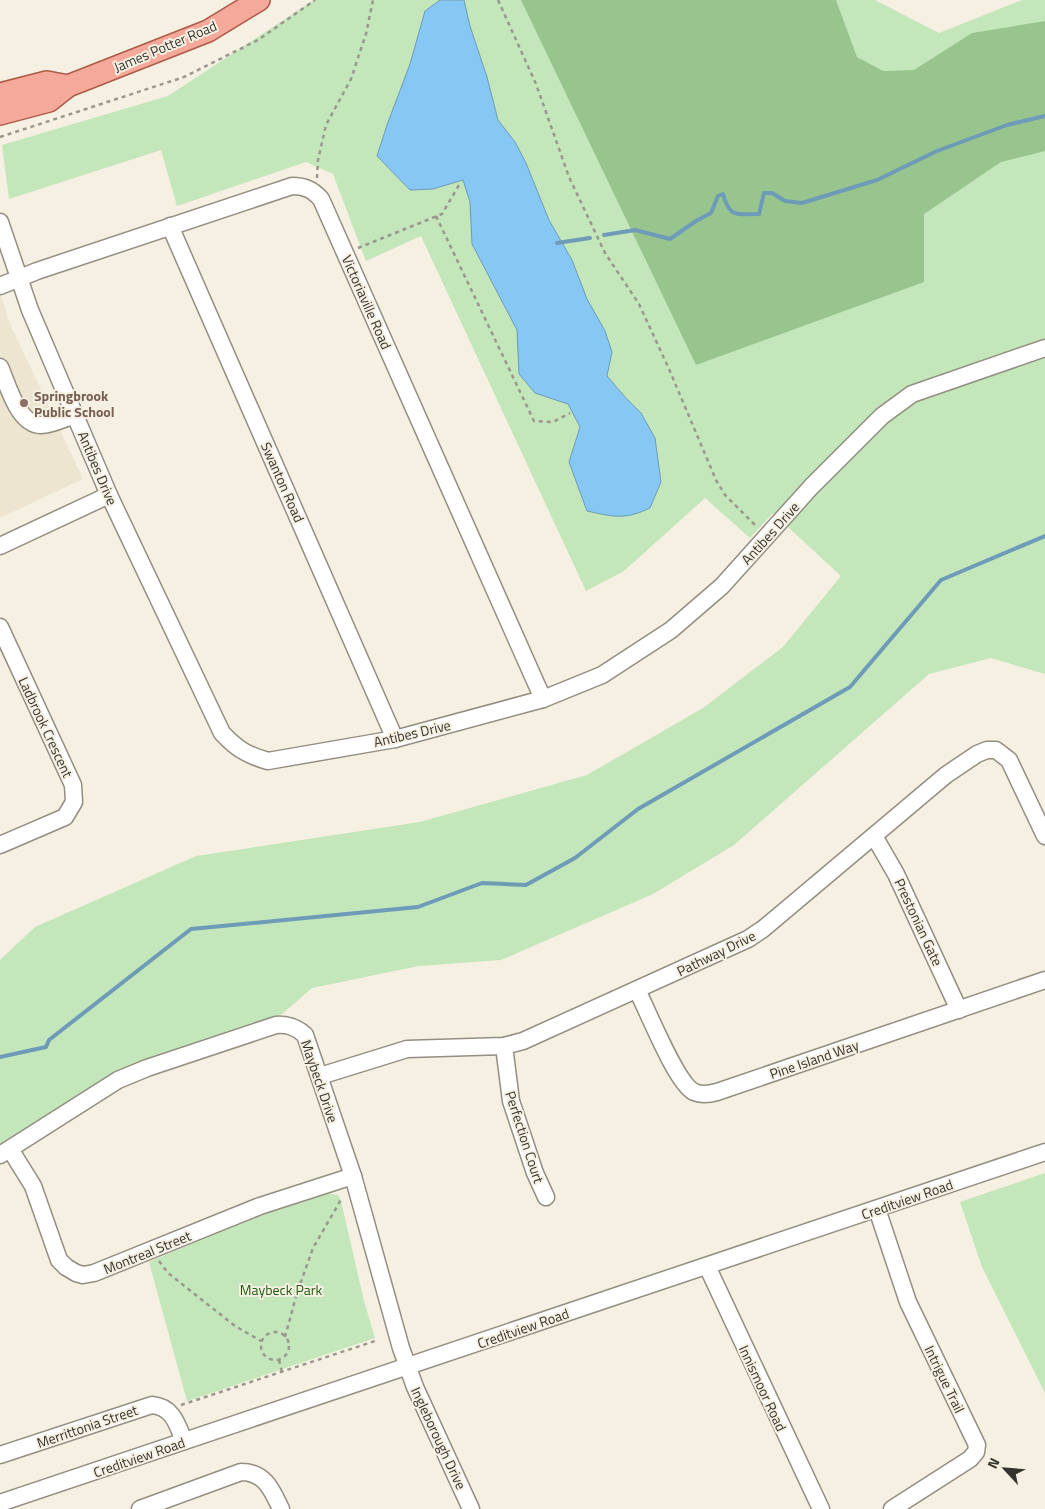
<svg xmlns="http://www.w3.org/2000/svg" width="1045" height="1509" font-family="'Titillium Web',sans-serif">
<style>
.built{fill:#ede5d0}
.green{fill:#c3e6ba}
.forest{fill:#98c58d}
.water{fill:#86c7f3;stroke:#6e9bb8}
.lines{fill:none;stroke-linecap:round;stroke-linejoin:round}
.stream{stroke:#6e9bb8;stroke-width:4}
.minor-casing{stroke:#938e81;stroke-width:19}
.major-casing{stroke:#ad5a48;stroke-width:24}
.path{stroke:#9a978d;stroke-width:2.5;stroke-dasharray:4 4;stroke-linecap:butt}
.minor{stroke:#fff;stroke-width:16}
.major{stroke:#f5a99a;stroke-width:21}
.education-dot{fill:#8d6e63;stroke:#f5f0e2;stroke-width:2}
.labels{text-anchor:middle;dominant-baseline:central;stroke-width:4;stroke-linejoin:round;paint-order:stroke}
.street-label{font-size:14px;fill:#35332d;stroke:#f5f0e2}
.education-label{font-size:14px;font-weight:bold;fill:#785e54;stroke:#f5f0e2;text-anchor:start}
.park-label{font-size:14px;fill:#235c11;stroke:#f5f0e2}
</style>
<rect width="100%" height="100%" fill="#f5f0e2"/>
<!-- built -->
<path class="built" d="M 0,294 L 11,326 L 83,479 L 0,518 Z"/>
<!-- green -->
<g class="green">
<path d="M 314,0 L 875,0 L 939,33 L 1022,0 L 1045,0 L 1045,674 L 991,658 L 929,674 L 734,845 L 653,894 L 501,960 L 419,966 L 312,988 L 282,1014 L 123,1068 L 0,1145 L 0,960 L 35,927 L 196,856 L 420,822 L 587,775 L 703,708 L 783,647 L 841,576 L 773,513 L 750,538 L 705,498 L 624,571 L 586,591 L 421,236 L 366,261 L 333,174 L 306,162 L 177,206 L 161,150 L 9,199 L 2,145 L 168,96 Z"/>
<path d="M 1045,1173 L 1045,1393 L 982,1267 L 960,1202 Z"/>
<path d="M 325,1193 L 338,1195 L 341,1201 L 364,1301 L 375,1338 L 187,1401 L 149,1262 L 252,1218 Z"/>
</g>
<!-- forest -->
<path class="forest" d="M 521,0 L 836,0 L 857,57 L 883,71 L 914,70 L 972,33 L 1045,21 L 1045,151 L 1001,162 L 924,214 L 924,282 L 696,365 Z"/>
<!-- water -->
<path class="water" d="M 440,0 L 464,0 L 470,26 L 487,77 L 498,120 L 515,142 L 526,163 L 549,220 L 572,260 L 587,299 L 605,331 L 612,352 L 607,376 L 625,397 L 641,413 L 655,438 L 661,482 L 650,508 C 625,520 614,517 587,511 L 569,462 L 580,427 L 568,404 L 535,393 L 519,374 L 517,330 L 472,244 L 470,202 L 463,180 L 433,189 L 410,190 L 377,156 L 387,125 L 410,64 L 425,11 Z"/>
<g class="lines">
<!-- stream -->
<g class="stream">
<path d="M 604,235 L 635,230 L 670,239 L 696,221 L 711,213 L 718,196 L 723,194 C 730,219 737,214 759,214 L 764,193 L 772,193 L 785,201 L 802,203 L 877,180 L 937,151 L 1007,125 L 1045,116"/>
<path d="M 557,243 L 590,238"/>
<path d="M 0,1057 L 46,1047 L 49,1040 L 191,929 L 418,907 L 482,883 L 526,885 L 575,858 L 638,809 L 850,687 L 941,580 L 1045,536"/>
</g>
<defs>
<g id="minor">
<path d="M 0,222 L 30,310 L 109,495 L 222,733 C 237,749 247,755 268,761 L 395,739 L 543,699 L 602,675 L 671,630 L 722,586 L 811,487 L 882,416 L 912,394 L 1045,348"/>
<path d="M 170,226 L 395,739"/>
<path d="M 0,286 L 37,271 L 292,186 C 304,186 312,189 321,199 L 543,699"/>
<path d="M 0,367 C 8,385 18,425 41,425 C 52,425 65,418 75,415"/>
<path d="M 0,546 L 109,495"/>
<path d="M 0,627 L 73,785 L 74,802 L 65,817 L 0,845"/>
<path d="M 874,836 L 896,874 L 959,1010"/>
<path d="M 637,990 C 648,1011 676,1083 694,1092 C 701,1095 710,1094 717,1092 L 1045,980"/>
<path d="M 504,1046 L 511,1101 L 535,1173 L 546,1197"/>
<path d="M 320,1076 L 407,1049 L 504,1046 L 523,1041 L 748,939 L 763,929 L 946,775 L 977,754 L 987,750 L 996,750 L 1009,760 L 1045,836"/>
<path d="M 10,1149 L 33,1186 L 59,1260 L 66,1267 L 76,1273 L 83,1275 L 94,1273 L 260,1206 L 353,1176"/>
<path d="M 0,1155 L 118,1080 L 147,1068 L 276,1025 C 288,1024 296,1027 305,1035 L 353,1176 L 401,1348 L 415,1387 L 471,1509"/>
<path d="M 877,1209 L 908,1302 L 977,1445 L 976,1452 L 970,1459 L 892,1509"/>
<path d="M 707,1266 L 821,1509"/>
<path d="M 0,1455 L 152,1405 C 173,1407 177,1424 184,1441"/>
<path d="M 0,1503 L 1045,1152"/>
<path d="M 140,1509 L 241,1472 C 265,1472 272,1490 281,1509"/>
</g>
<g id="major">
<path d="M 0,94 L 47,82 L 68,86"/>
<path d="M 0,114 L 49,101 L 68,86 L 208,31 L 259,0"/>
</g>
</defs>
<!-- minor casing -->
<use href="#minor" class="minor-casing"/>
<!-- major casing -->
<use href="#major" class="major-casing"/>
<!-- path -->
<g class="path">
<path d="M 498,0 L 536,84 L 569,177 L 605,253 L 639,304 L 669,369 L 716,480 L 725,495 L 757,527"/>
<path d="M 0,137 L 184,77 L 258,40 L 315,0"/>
<path d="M 317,178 L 318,160 L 326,125 L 351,79 L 366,34 L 373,0"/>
<path d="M 436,216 L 534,421 L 553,422 L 570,413"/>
<path d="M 358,248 L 442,214 L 459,185"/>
<path d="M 159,1261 L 168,1273 L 235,1326 L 261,1341"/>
<circle cx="275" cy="1346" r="14"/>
<path d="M 285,1337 L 297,1293 L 313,1248 L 342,1198"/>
<path d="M 279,1360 L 282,1372"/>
<path d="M 181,1405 L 378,1340"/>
</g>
<!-- minor -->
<use href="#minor" class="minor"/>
<!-- major -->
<use href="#major" class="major"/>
</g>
<!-- markers -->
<circle class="education-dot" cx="24" cy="403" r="5"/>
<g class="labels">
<!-- street labels -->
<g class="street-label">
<text transform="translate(165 46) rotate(-23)">James Potter Road</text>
<text transform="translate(367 302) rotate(66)">Victoriaville Road</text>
<text transform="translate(98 468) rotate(67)">Antibes Drive</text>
<text transform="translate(283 482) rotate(66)">Swanton Road</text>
<text transform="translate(770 533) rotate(-48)">Antibes Drive</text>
<text transform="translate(46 727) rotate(65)">Ladbrook Crescent</text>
<text transform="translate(412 733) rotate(-13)">Antibes Drive</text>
<text transform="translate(919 922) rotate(65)">Prestonian Gate</text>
<text transform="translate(716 953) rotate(-26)">Pathway Drive</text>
<text transform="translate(814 1059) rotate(-19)">Pine Island Way</text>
<text transform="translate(320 1081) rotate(71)">Maybeck Drive</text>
<text transform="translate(525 1137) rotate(72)">Perfection Court</text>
<text transform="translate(907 1199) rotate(-19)">Creditview Road</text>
<text transform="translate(147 1252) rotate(-22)">Montreal Street</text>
<text transform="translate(523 1328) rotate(-19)">Creditview Road</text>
<text transform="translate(945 1379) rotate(64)">Intrigue Trail</text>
<text transform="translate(763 1388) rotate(65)">Innismoor Road</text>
<text transform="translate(87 1426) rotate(-19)">Merrittonia Street</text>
<text transform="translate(439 1438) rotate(65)">Ingleborough Drive</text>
<text transform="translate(139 1457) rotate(-19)">Creditview Road</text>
</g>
<!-- education labels -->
<g class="education-label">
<text x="34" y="395">Springbrook<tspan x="34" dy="16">Public School</tspan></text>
</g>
<!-- park labels -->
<g class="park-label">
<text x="281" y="1289">Maybeck Park</text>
</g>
</g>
<!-- north arrow -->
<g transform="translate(1005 1469) rotate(296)" stroke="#f5f0e2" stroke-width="4" paint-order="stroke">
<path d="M0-4L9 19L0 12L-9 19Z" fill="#35332d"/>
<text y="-8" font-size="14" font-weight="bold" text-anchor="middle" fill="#35332d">N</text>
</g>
</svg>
